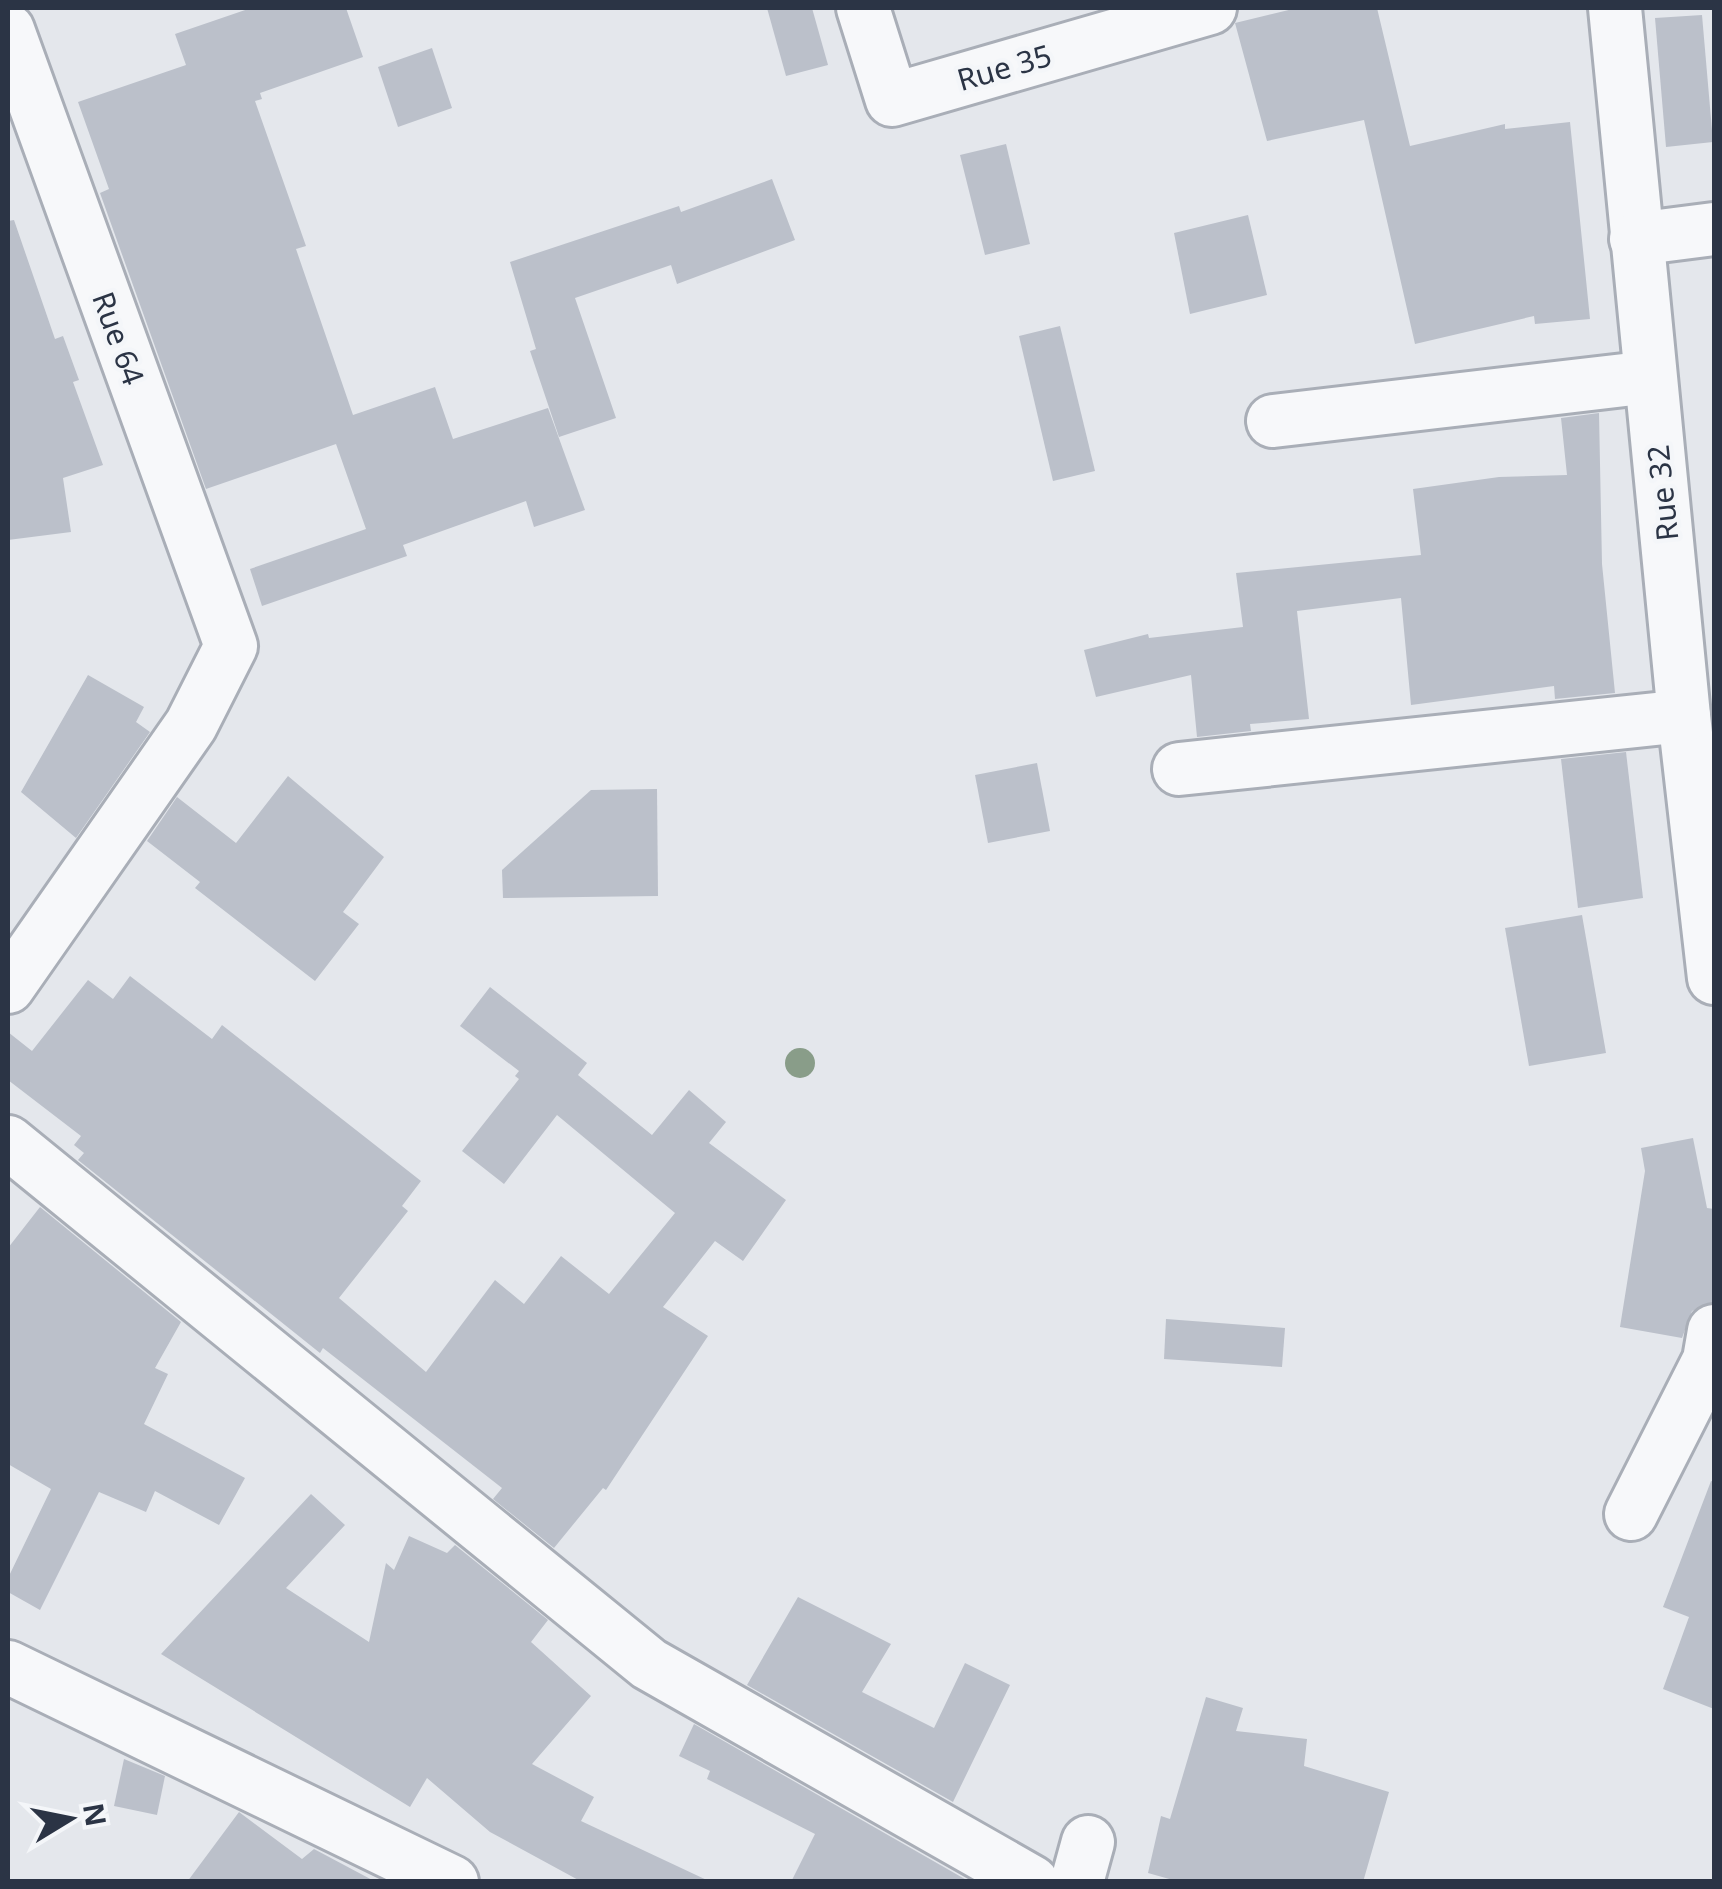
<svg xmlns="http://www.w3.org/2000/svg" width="1722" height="1889" font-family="'Noto Sans',sans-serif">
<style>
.building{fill:#bbc0ca}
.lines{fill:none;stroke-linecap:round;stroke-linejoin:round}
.street-casing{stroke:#a9aeb7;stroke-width:58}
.street{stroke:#f7f8fa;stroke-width:52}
.tree{fill:#899d89}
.labels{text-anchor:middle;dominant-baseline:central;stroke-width:9;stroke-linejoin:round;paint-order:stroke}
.street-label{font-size:30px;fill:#2b3445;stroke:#f4f6f9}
</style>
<rect width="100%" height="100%" fill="#e4e7ec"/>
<!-- building -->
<g class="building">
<path d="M 251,8 L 346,8 L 363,57 L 260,93 L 262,99 L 255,101 L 306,246 L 296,249 L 353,415 L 435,387 L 453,439 L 548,408 L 585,510 L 534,527 L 526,501 L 403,545 L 407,556 L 262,606 L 250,569 L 366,529 L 336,444 L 206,489 L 100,193 L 109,189 L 78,102 L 186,65 L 175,34 Z"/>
<path d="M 767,8 L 812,8 L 828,65 L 786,76 Z"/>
<path d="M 1297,8 L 1377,8 L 1410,146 L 1505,124 L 1505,129 L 1570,122 L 1590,319 L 1535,324 L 1534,316 L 1415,344 L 1364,120 L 1267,141 L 1235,23 Z"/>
<path d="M 1702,15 L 1713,142 L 1666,147 L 1655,18 Z"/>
<path d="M 432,48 L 452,108 L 398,127 L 378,67 Z"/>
<path d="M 1006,144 L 1030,244 L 985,255 L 960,155 Z"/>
<path d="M 772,179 L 795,240 L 677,284 L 671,265 L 575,298 L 616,418 L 559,437 L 530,351 L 536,349 L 510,262 L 679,206 L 681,212 Z"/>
<path d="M 1248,215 L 1267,295 L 1190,314 L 1174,233 Z"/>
<path d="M 14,220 L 55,339 L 63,336 L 79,380 L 73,382 L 103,465 L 63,478 L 71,532 L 8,540 L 8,221 Z"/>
<path d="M 1060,326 L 1095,471 L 1053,481 L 1019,336 Z"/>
<path d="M 1599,413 L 1602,564 L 1615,693 L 1555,699 L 1554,686 L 1411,705 L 1401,598 L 1297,611 L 1309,719 L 1250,724 L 1251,731 L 1197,737 L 1191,675 L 1096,697 L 1084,650 L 1148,634 L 1149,638 L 1243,627 L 1236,573 L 1421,555 L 1413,489 L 1499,477 L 1567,475 L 1561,418 Z"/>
<path d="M 88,675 L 144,707 L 136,722 L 150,732 L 76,838 L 21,792 Z"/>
<path d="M 1626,752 L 1643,898 L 1578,908 L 1561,759 Z"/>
<path d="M 1037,763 L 1050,831 L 988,843 L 975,775 Z"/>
<path d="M 288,776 L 384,857 L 343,912 L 359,924 L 315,981 L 195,888 L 200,882 L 147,841 L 177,797 L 236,843 Z"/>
<path d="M 657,789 L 658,896 L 503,898 L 502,870 L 591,790 Z"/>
<path d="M 1582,915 L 1606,1053 L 1529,1066 L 1505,928 Z"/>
<path d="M 130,976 L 212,1039 L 222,1025 L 421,1181 L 402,1206 L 408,1211 L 339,1298 L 426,1372 L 495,1280 L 524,1304 L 561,1256 L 609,1294 L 675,1213 L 557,1115 L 504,1184 L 462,1151 L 519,1079 L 515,1076 L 519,1071 L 460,1026 L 490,987 L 587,1063 L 578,1075 L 652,1135 L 689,1090 L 726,1122 L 709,1143 L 786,1200 L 743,1261 L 715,1241 L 663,1307 L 708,1336 L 606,1490 L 603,1488 L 554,1548 L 493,1499 L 502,1488 L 323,1348 L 320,1353 L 78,1160 L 84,1153 L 74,1145 L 81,1136 L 8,1080 L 8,1032 L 32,1051 L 88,980 L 113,999 Z"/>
<path d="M 1693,1138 L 1707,1208 L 1714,1209 L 1714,1302 L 1692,1311 L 1682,1338 L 1620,1327 L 1645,1171 L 1641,1148 Z"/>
<path d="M 40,1207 L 181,1322 L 155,1368 L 168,1374 L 144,1424 L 245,1478 L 219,1525 L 155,1491 L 146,1512 L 99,1492 L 40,1610 L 8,1592 L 8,1578 L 51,1489 L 8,1464 L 8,1248 Z"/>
<path d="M 1166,1319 L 1285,1328 L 1282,1367 L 1164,1359 Z"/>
<path d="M 1711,1481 L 1714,1482 L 1714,1709 L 1663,1689 L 1689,1617 L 1663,1607 Z"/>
<path d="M 311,1494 L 345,1525 L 286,1588 L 369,1642 L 386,1563 L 394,1570 L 409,1536 L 447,1553 L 455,1545 L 548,1620 L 531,1642 L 591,1696 L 532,1764 L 594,1797 L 581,1821 L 711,1882 L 582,1882 L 490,1832 L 427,1778 L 410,1807 L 161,1654 Z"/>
<path d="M 798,1597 L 891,1644 L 862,1692 L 934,1728 L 965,1663 L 1010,1685 L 953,1802 L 747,1685 Z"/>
<path d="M 1206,1697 L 1243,1708 L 1236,1731 L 1307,1739 L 1304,1766 L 1389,1792 L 1363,1882 L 1180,1882 L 1148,1873 L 1161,1816 L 1170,1819 Z"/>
<path d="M 694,1724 L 970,1882 L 791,1882 L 815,1834 L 707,1779 L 710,1771 L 679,1756 Z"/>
<path d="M 124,1759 L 165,1776 L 157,1815 L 114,1806 Z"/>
<path d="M 239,1812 L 302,1859 L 314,1849 L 376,1882 L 187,1882 Z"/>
</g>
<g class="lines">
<defs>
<g id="street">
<path d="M 863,8 L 892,100 L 1210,8"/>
<path d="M 1615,8 L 1684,716 L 1714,978"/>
<path d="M 8,30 L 231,646 L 191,725 L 8,987"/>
<path d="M 1636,239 L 1714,229"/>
<path d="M 1273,421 L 1650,377"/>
<path d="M 1179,769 L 1684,716"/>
<path d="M 8,1142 L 649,1664 L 1032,1882"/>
<path d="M 1631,1514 L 1709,1360 L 1714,1331"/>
<path d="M 8,1667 L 452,1882"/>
<path d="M 1077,1882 L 1088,1842"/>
</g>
</defs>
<!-- street casing -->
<use href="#street" class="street-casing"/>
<!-- street -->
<use href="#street" class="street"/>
</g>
<!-- trees -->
<circle class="tree" cx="800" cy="1063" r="15"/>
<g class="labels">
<!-- street labels -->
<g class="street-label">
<text transform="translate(1004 67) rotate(-16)">Rue 35</text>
<text transform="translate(119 338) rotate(70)">Rue 64</text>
<text transform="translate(1662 493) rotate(-96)">Rue 32</text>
</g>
</g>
<!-- border -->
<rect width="1722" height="1889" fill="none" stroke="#2b3445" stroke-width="20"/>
<!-- north arrow -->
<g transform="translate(70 1819) rotate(80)" stroke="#f4f6f9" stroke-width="8" paint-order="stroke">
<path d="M0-8L18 38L0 25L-18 38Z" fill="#2b3445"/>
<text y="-15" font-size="28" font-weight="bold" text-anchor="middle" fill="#2b3445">N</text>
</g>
</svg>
